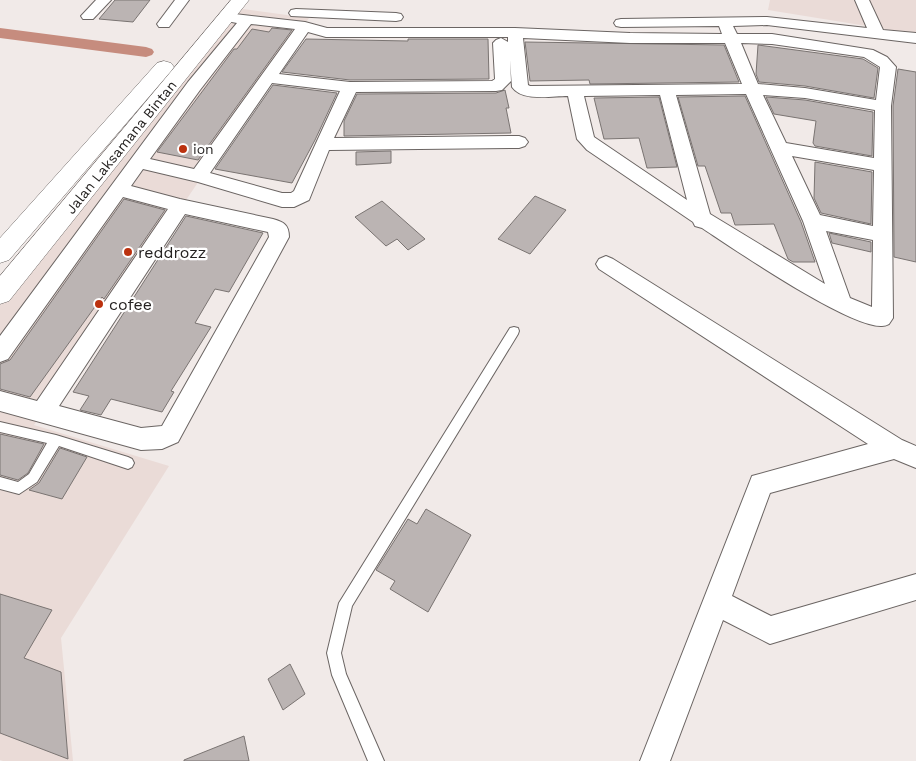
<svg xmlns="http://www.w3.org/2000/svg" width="916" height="761" font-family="'Work Sans',sans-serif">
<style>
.built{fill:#eadbd7}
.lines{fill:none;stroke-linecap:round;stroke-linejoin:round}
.canal{fill:#c68c7e;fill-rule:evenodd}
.building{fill:#bbb4b3;stroke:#7a7472}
.service-casing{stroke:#6b6563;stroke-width:2}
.minor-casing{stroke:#6b6563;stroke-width:2}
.secondary-casing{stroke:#6b6563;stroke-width:1}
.service{fill:#fff;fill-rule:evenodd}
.minor{fill:#fff;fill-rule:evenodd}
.secondary{fill:#fff;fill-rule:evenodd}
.poi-dot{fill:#bb310e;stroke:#fff;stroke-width:2}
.labels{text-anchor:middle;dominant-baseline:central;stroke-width:4.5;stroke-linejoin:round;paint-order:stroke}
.far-street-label{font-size:14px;fill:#252221;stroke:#fff}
.far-poi-label{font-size:14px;fill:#252221;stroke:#fff;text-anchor:start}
.poi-label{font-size:16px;fill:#252221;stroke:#fff;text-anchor:start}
</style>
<rect width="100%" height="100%" fill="#f1eae8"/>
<!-- built -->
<g class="built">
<path d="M 770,0 L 916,0 L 916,34 L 768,10 Z"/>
<path d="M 228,7 L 309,18 L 34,425 L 169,466 L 61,638 L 73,761 L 3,761 L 0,760 L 0,283 Z"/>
</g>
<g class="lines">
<!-- canal -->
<path class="canal" d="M 0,28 L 146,47 L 152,49 L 154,52 L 152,55 L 146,57 L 0,38 Z"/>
</g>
<!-- building -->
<g class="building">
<path d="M 115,0 L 150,0 L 133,22 L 99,19 Z"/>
<path d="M 272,28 L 292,30 L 198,160 L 157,152 L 231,53 L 234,49 L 237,49 L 252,29 L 269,32 Z"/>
<path d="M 306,39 L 408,41 L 408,39 L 488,39 L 489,79 L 350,80 L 282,72 Z"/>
<path d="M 525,42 L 724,45 L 739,82 L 590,84 L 589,80 L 530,81 Z"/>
<path d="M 758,45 L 863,59 L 878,68 L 874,98 L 805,86 L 759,82 L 756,74 Z"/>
<path d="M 898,69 L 916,72 L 916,262 L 894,257 L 893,106 Z"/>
<path d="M 273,85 L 337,93 L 315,140 L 292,183 L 215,169 Z"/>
<path d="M 505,90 L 509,108 L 506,108 L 511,133 L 344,136 L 344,121 L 357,94 L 496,93 Z"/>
<path d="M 745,96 L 801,222 L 815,262 L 793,262 L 788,259 L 774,224 L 735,225 L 731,213 L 721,213 L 705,166 L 698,166 L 678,97 Z"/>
<path d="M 659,97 L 677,167 L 647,168 L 639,138 L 604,139 L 594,98 Z"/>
<path d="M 766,97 L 805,100 L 873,112 L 872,156 L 815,146 L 813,143 L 816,121 L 774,114 Z"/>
<path d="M 391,151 L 391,163 L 356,165 L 356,152 Z"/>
<path d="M 815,162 L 872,172 L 871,224 L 821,213 L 814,198 Z"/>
<path d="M 535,196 L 566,210 L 530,254 L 498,239 Z"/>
<path d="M 124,199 L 165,210 L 104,299 L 102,297 L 30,397 L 0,389 L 0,364 L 10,360 Z"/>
<path d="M 382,201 L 425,239 L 408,250 L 397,239 L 386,246 L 355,217 Z"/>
<path d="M 186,216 L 263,233 L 229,292 L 215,289 L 195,323 L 211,327 L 171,391 L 174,392 L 162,412 L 111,399 L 101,415 L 80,410 L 89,396 L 73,392 Z"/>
<path d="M 829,233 L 871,242 L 871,252 L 832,243 Z"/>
<path d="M 0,434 L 44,444 L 28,473 L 18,480 L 0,475 Z"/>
<path d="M 60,448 L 87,457 L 62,499 L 29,490 L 39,483 Z"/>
<path d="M 426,509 L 471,535 L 428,612 L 390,589 L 395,581 L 376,570 L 408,519 L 417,524 Z"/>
<path d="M 0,594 L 52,610 L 24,658 L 61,672 L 68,759 L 0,733 Z"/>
<path d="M 290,664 L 305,694 L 283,710 L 268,679 Z"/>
<path d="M 244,736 L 249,761 L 184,761 L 184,760 Z"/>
</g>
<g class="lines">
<defs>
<g id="service">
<path d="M 514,327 L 518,328 L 519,331 L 518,334 L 352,606 L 341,653 L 346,674 L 384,761 L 368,761 L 332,675 L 327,653 L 339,603 L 510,328 Z"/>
<path d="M 0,422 L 56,435 L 128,457 L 132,459 L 134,463 L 132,467 L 128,469 L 59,446 L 37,482 L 19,494 L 0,489 L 0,477 L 18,482 L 29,474 L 47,443 L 0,432 Z"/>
</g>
<g id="minor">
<path d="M 96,0 L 111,0 L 93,19 L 83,19 L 81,16 Z"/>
<path d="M 175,0 L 189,0 L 169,27 L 159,27 L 157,24 Z"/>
<path d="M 855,0 L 869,0 L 883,30 L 916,33 L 916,43 L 767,25 L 733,26 L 737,34 L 772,34 L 873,50 L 887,57 L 896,67 L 891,106 L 893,318 L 889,324 C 887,325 885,326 882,326 C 849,328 734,249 702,228 L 695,226 L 693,222 L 587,150 L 577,139 L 568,96 C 552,96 522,102 512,87 L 510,60 L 511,81 L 502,90 L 496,91 L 356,92 L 334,138 L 519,136 L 525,138 L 528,142 L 525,146 L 519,148 L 329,150 L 309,200 L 294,207 L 282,207 L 198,182 L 143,169 L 131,186 L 180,199 L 273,219 C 284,222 289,225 289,237 L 178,442 L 162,449 L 141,450 L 0,411 L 0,391 L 37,401 L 168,209 L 123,197 L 8,359 L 0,362 L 0,336 L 188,82 L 237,23 L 221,20 L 219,17 L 221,14 L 226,13 L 305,22 L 327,28 L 515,28 L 630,33 L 722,34 L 719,26 L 621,27 L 616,26 L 614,23 L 616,20 L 621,19 L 767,17 L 867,28 ZM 251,24 L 295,29 L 194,169 L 150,159 L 200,90 ZM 308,32 L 326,37 L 508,37 L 508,42 L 501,38 L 496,40 L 493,43 L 495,79 L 492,81 L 350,82 L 279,74 ZM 523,38 L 630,43 L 725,43 L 742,84 L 530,86 L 528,85 ZM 741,43 L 772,44 L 864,57 L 880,67 L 876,100 L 805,88 L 758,84 ZM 272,83 L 340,91 L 294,191 L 291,193 L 282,193 L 210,173 ZM 746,94 L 803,221 L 825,284 L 710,214 L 676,95 ZM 660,95 L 687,200 L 594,137 L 584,96 ZM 763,95 L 805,98 L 875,110 L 874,158 L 786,143 ZM 792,156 L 874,170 L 873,226 L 820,215 ZM 185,214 L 268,232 L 269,237 L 162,426 L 141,428 L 59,406 ZM 826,231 L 873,240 L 872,307 L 850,298 Z"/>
<path d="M 296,9 L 396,13 L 401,14 L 403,17 L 401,20 L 396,21 L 291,16 L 289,13 L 291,10 Z"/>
<path d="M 606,256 L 613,259 L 902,440 L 916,446 L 916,468 L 894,459 L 770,493 L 732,596 L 771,616 L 916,574 L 916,600 L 770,644 L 723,620 L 670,761 L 640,761 L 752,476 L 868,444 L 599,269 L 596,264 L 599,259 Z"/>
</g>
<g id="secondary">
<path d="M 231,0 L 249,0 L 9,301 L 0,304 L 0,276 Z"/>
<path d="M 164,61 L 171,63 L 174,67 L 171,71 L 9,260 L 0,263 L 0,238 L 157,63 Z"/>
</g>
</defs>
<!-- service casing -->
<use href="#service" class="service-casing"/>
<!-- minor casing -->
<use href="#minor" class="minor-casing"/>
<!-- secondary casing -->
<use href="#secondary" class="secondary-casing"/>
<!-- service -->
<use href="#service" class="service"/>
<!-- minor -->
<use href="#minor" class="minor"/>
<!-- secondary -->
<use href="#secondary" class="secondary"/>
</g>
<!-- markers -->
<g class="poi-dot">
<circle cx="183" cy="149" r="5"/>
<circle cx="128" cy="252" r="5"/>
<circle cx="99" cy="304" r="5"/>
</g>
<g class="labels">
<!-- far-street labels -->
<g class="far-street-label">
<text transform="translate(121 147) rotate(-51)">Jalan Laksamana Bintan</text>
</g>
<!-- far-poi labels -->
<g class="far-poi-label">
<text x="193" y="149">ion</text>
</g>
<!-- poi labels -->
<g class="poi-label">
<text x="138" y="252">reddrozz</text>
<text x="109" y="304">cofee</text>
</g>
</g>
</svg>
